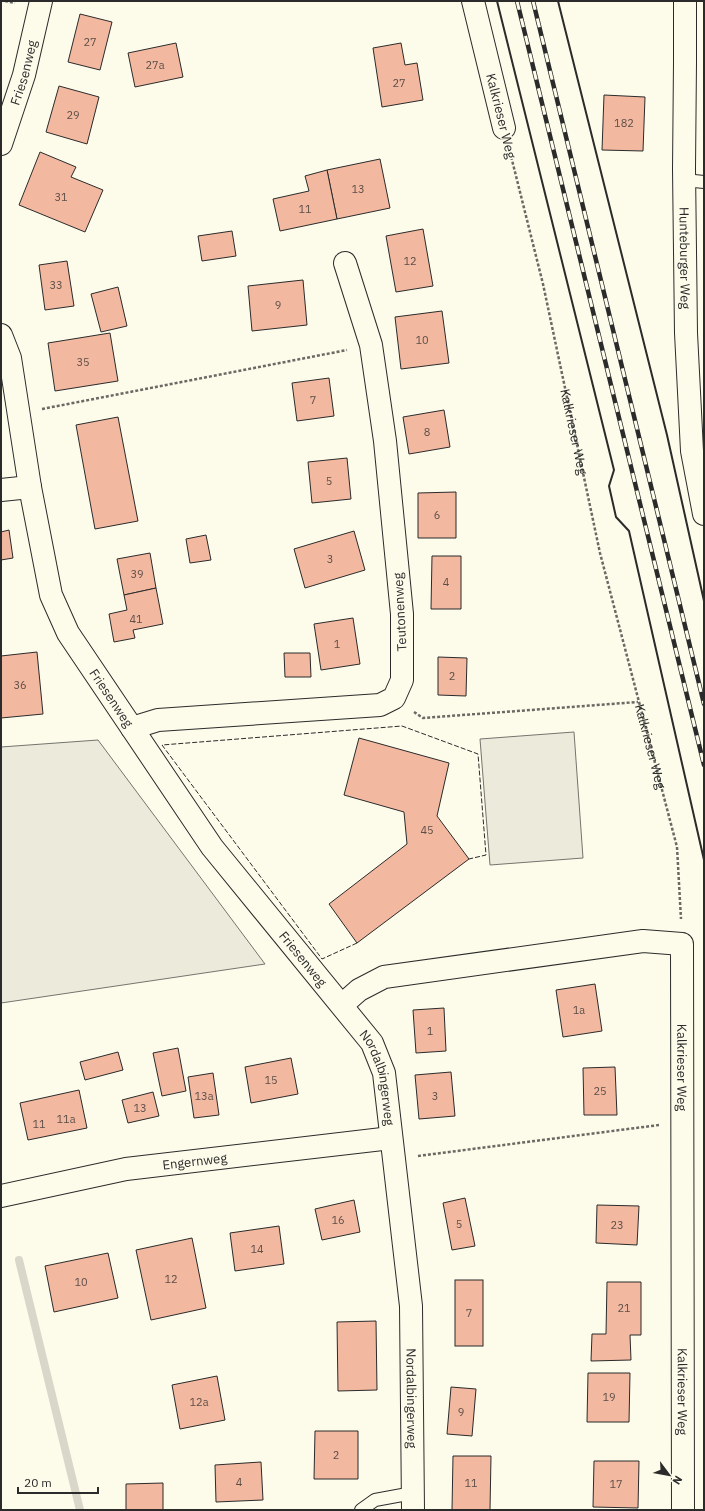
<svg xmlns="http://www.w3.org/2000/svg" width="705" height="1511" font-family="'IBM Plex Sans',sans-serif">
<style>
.green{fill:#ecebdb;stroke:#74746e}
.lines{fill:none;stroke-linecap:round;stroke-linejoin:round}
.stream{stroke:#d8d7c9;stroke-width:8}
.building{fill:#f2b8a0;stroke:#2b2b2b}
.service-casing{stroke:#2b2b2b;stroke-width:14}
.minor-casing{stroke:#2b2b2b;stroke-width:24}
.path{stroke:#6a6964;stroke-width:2.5;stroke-dasharray:3 2;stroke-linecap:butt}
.service{stroke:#fdfbea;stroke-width:12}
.minor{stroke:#fdfbea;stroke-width:22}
.rail-casing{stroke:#2b2b2b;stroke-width:4.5}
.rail{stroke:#fdfbea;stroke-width:3;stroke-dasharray:9;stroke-linecap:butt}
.fence{stroke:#2b2b2b;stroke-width:1;stroke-dasharray:5 2;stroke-linecap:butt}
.wall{stroke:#2b2b2b;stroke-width:2}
.labels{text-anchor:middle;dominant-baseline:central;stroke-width:3;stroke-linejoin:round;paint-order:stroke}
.number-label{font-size:11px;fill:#5d4e48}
.street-label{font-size:13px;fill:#2b2b2b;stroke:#fdfbea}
</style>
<rect width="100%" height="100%" fill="#fdfbea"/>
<!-- green -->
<g class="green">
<path d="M 574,732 L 583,858 L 490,865 L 480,739 Z"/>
<path d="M 98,740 L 265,964 L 1,1003 L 1,747 Z"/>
</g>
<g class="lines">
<!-- stream -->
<path class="stream" d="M 19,1260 L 80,1510"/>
</g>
<!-- building -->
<g class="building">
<path d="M 80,14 L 112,22 L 100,70 L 68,62 Z"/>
<path d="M 176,43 L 183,77 L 135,87 L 128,53 Z"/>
<path d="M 401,43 L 405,65 L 417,63 L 423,100 L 382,107 L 373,48 Z"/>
<path d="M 59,86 L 99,97 L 87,144 L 46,132 Z"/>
<path d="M 604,95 L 645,97 L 643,151 L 602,150 Z"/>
<path d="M 40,152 L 76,167 L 71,177 L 103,190 L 85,232 L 19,205 Z"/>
<path d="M 380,159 L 390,208 L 337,219 L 327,170 Z"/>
<path d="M 327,170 L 337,219 L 280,231 L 273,199 L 309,191 L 305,176 Z"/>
<path d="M 423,229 L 433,286 L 396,292 L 386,236 Z"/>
<path d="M 232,231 L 236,256 L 202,261 L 198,236 Z"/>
<path d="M 67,261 L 74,306 L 45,310 L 39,265 Z"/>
<path d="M 303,280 L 307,325 L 252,331 L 248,286 Z"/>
<path d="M 118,287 L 127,326 L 101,332 L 91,294 Z"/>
<path d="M 442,311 L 449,363 L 401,369 L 395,317 Z"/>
<path d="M 110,333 L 118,381 L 55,391 L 48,343 Z"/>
<path d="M 329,378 L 334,416 L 297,421 L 292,383 Z"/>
<path d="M 444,410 L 450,447 L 409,454 L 403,417 Z"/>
<path d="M 118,417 L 138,521 L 95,529 L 76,425 Z"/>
<path d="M 347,458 L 351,499 L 312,503 L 308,462 Z"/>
<path d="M 456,492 L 456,538 L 418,538 L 418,493 Z"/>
<path d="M 9,530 L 13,558 L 1,560 L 1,532 Z"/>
<path d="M 354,531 L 365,570 L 305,588 L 294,549 Z"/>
<path d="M 206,535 L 211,560 L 190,563 L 186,539 Z"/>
<path d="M 150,553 L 156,588 L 124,595 L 117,559 Z"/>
<path d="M 432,556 L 461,556 L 461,609 L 431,609 Z"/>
<path d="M 156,588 L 163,624 L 133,630 L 135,638 L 114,642 L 109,614 L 127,610 L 124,595 Z"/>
<path d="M 353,618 L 360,664 L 321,670 L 314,624 Z"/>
<path d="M 37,652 L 43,714 L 1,718 L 1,656 Z"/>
<path d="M 284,653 L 310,653 L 311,677 L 285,677 Z"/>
<path d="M 438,657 L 467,658 L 466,696 L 438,695 Z"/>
<path d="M 359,738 L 449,763 L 437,816 L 469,859 L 357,943 L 329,904 L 407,844 L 404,812 L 344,795 Z"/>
<path d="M 595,984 L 602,1031 L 563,1037 L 556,990 Z"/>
<path d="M 444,1008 L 446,1051 L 416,1053 L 413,1010 Z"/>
<path d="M 178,1048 L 186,1091 L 162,1096 L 153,1053 Z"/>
<path d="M 118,1052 L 123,1070 L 85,1080 L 80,1062 Z"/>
<path d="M 291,1058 L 298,1094 L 251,1103 L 245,1067 Z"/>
<path d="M 615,1067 L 617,1115 L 584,1115 L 583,1068 Z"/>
<path d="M 451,1072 L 455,1116 L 419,1119 L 415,1075 Z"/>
<path d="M 213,1073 L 219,1115 L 194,1118 L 188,1077 Z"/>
<path d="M 79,1090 L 87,1128 L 28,1140 L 20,1103 Z"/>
<path d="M 153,1092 L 159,1116 L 128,1123 L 122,1100 Z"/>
<path d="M 465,1198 L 475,1246 L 452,1250 L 443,1203 Z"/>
<path d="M 354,1200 L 360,1232 L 322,1240 L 315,1209 Z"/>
<path d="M 597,1205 L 639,1206 L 637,1245 L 596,1243 Z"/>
<path d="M 279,1226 L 284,1264 L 235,1271 L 230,1233 Z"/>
<path d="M 192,1238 L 206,1308 L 151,1320 L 136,1250 Z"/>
<path d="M 108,1253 L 118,1298 L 54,1312 L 45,1266 Z"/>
<rect x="455" y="1280" width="28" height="66"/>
<path d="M 607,1282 L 641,1282 L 641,1335 L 630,1335 L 631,1360 L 591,1361 L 592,1334 L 606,1334 Z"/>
<path d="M 376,1321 L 377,1390 L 338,1391 L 337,1322 Z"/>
<path d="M 588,1373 L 630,1373 L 629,1422 L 587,1422 Z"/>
<path d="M 217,1376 L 225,1420 L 180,1429 L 172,1385 Z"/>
<path d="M 451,1387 L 476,1389 L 472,1436 L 447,1434 Z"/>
<path d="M 315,1431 L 358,1431 L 358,1479 L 314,1479 Z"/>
<path d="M 453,1456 L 491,1456 L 490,1510 L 452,1510 Z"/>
<path d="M 594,1461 L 639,1461 L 638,1508 L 593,1507 Z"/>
<path d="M 261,1462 L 263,1500 L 216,1502 L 215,1465 Z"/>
<path d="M 163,1483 L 163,1510 L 126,1510 L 126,1484 Z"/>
</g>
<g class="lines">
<defs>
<g id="service">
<path d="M 684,180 L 704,182"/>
<path d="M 361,1510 L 375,1500 L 413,1493"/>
</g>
<g id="minor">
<path d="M 473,1 L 504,128"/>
<path id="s2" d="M 685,1 L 685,62 L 684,169 L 686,333 L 692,451 L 704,514"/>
<path id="s3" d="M 1,144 L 24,75 L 41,1"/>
<path id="s4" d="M 1,335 L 10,358 L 30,487 L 51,595 L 68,633 L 212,847 L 372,1043 L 384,1073 L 411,1306 L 413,1510"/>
<path d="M 1,490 L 30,487"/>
<path d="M 132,728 L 158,720 L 380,705 L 394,698 L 402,680 L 402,614 L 385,441 L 371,345 L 345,263"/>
<path id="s5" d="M 342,1005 L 359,990 L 384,977 L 643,941 L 682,944 L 683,1510"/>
<path id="s6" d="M 1,1196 L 126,1169 L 391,1138"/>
</g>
</defs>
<!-- service casing -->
<use href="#service" class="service-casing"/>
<!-- minor casing -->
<use href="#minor" class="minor-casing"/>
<!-- path -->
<g class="path">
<path d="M 5,1 L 15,3"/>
<path id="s1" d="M 510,152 L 543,284 L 600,553 L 677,847 L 681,919"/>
<path d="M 42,409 L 347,350"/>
<path d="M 414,712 L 423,718 L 638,702"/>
<path d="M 418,1156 L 659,1125"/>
</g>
<!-- service -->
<use href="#service" class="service"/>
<!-- minor -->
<use href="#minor" class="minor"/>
<defs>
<g id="rail">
<path d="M 517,1 L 704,765"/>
<path d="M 533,1 L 704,704"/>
</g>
</defs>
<!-- rail casing -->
<use href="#rail" class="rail-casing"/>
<!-- rail -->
<use href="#rail" class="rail"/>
<!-- fence -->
<path class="fence" d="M 357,943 L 322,959 L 162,745 L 402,726 L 478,754 L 486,855 L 469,859"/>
<!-- wall -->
<g class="wall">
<path d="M 497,1 L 614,470 L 609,486 L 616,517 L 629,531 L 704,860"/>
<path d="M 558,1 L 667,435 L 704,601"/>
</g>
</g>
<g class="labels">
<!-- number labels -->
<g class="number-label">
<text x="90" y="42">27</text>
<text x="155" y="65">27a</text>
<text x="399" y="83">27</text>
<text x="73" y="115">29</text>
<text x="624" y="123">182</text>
<text x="358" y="189">13</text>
<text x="61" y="197">31</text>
<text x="305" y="209">11</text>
<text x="410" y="261">12</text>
<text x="56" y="285">33</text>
<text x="278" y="305">9</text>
<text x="422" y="340">10</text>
<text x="83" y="362">35</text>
<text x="313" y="400">7</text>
<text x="427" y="432">8</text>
<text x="329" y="481">5</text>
<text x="437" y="515">6</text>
<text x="330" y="559">3</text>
<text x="137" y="574">39</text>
<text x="446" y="582">4</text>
<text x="136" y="619">41</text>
<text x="337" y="644">1</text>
<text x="452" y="676">2</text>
<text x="20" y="685">36</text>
<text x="427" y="830">45</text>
<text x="579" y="1010">1a</text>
<text x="430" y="1031">1</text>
<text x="271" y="1080">15</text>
<text x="600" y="1091">25</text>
<text x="204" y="1096">13a</text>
<text x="435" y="1096">3</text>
<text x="140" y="1108">13</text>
<text x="66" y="1119">11a</text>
<text x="39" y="1124">11</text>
<text x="338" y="1220">16</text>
<text x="459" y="1224">5</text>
<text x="617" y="1225">23</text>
<text x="257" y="1249">14</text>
<text x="171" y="1279">12</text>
<text x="81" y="1282">10</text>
<text x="624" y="1308">21</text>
<text x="469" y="1313">7</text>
<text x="609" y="1397">19</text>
<text x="199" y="1402">12a</text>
<text x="461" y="1412">9</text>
<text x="336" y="1455">2</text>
<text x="239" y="1482">4</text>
<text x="471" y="1483">11</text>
<text x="616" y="1484">17</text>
</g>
<!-- street labels -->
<g class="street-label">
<text stroke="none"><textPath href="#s3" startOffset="75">Friesenweg</textPath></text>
<text transform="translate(501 116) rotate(76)">Kalkrieser Weg</text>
<text stroke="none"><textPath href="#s2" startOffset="257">Hunteburger Weg</textPath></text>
<text stroke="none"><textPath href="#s1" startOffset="287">Kalkrieser Weg</textPath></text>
<text transform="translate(400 612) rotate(-93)">Teutonenweg</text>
<text stroke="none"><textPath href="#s4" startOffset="385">Friesenweg</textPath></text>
<text stroke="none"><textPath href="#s1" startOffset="611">Kalkrieser Weg</textPath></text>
<text stroke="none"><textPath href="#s4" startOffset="709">Friesenweg</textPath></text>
<text stroke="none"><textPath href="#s5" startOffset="475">Kalkrieser Weg</textPath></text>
<text stroke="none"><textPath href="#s4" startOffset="853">Nordalbingerweg</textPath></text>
<text stroke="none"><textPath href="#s6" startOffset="197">Engernweg</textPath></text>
<text stroke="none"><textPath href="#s5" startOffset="799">Kalkrieser Weg</textPath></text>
<text stroke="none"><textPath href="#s4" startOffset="1177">Nordalbingerweg</textPath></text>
</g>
</g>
<!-- border -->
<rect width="705" height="1511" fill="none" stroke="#2b2b2b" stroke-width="4"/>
<!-- north arrow -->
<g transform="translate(669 1475) rotate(122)" stroke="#fdfbea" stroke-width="3" paint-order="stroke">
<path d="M0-3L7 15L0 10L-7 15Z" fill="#2b2b2b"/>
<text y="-6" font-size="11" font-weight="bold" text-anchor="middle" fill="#2b2b2b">N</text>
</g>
<!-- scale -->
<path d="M18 1487v6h80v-6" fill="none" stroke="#2b2b2b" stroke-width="2"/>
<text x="24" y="1487" font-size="12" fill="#2b2b2b" stroke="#fdfbea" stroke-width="3" paint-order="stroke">20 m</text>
</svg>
